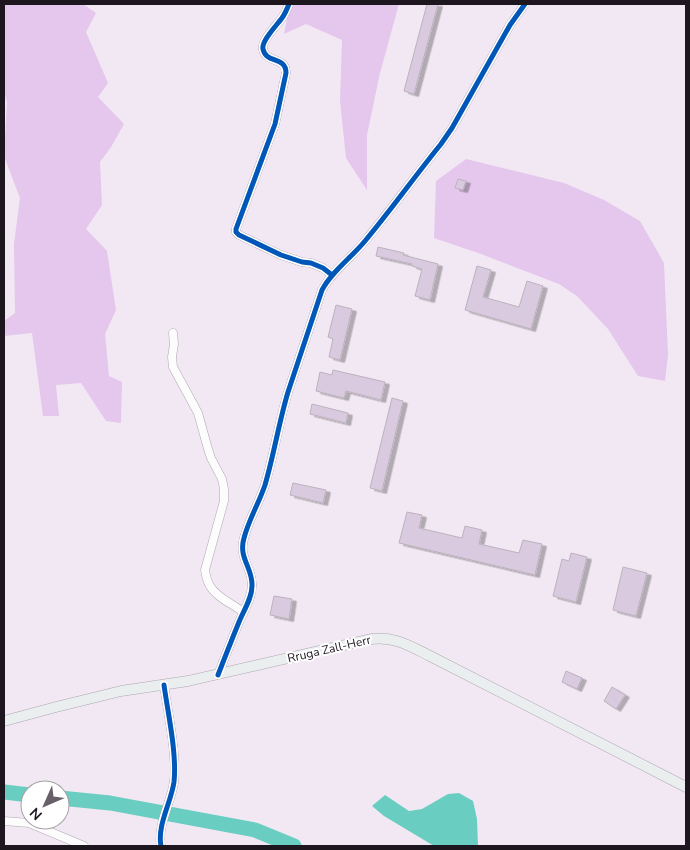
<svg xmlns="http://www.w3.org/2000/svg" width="690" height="850" font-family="'Nunito Sans',sans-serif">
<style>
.green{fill:#e5c6ec}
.water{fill:#6acdc1}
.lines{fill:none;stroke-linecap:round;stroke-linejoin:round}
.river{stroke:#6acdc1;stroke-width:15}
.building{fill:#dacadf;stroke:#bab2bc;filter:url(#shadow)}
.minor-casing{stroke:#aea7b0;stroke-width:9}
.secondary-casing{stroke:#aea7b0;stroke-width:11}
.minor{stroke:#fdfcfd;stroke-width:8}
.secondary{stroke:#eaeeef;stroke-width:10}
.cycleway-casing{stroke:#fff;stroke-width:8}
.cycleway{stroke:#0057b8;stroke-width:5}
.labels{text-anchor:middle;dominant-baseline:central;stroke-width:4;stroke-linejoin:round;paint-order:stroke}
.street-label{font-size:12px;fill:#1d161e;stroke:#fff}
</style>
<defs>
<filter id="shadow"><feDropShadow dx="4.5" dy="2.5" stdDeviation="0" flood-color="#0004"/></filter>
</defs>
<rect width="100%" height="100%" fill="#f2e8f4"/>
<!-- green -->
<g class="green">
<path d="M 4,4 L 83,4 L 96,13 L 86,32 L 108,83 L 98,97 L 124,124 L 111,147 L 100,162 L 102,205 L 86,229 L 107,251 L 116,310 L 105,334 L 109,376 L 122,382 L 121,423 L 106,421 L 81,383 L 56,385 L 59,416 L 43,416 L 32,333 L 4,336 L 4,321 L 15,313 L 14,244 L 20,198 L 4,156 L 7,102 L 4,92 Z"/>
<path d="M 290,4 L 399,4 L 380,73 L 367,135 L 367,190 L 346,158 L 340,101 L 342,40 L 306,24 L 284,34 Z"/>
<path d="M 466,159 L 564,183 L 604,200 L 640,221 L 664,263 L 668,355 L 665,381 L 638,376 L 608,329 L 577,296 L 559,284 L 481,254 L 434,238 L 436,181 Z"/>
</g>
<!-- water -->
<path class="water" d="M 459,793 L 473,801 L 477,819 L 478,846 L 434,846 L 384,816 L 372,806 L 385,795 L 409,811 L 422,809 L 448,794 Z"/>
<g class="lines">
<!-- river -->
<g class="river">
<path d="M 4,792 L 30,795"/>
<path d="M 60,798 L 110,803 L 255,830 L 294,846"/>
</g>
</g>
<!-- building -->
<g class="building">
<path d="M 427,4 L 438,4 L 414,94 L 404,91 Z"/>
<path d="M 458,179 L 466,181 L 463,190 L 455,188 Z"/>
<path d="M 378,247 L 404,253 L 403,255 L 438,264 L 430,300 L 415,296 L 422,269 L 412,266 L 412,264 L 376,256 Z"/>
<path d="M 477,266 L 491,270 L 483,297 L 519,307 L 527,281 L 543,286 L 531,329 L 465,310 Z"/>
<path d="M 336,305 L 352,309 L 340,360 L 329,357 L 333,339 L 328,337 Z"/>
<path d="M 333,370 L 385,382 L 381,400 L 346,391 L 344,398 L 316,391 L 320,372 L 332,375 Z"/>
<path d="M 392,398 L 403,401 L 382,491 L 370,488 Z"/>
<path d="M 312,404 L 348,413 L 346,423 L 310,414 Z"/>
<path d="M 293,483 L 326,490 L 323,503 L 290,495 Z"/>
<path d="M 407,512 L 422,515 L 419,528 L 462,538 L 465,526 L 482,530 L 479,544 L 519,553 L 523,540 L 542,544 L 535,575 L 399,543 Z"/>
<path d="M 571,553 L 587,557 L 576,602 L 553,596 L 562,559 L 569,561 Z"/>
<path d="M 623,567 L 647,573 L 636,616 L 613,610 Z"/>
<path d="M 274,596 L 292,599 L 289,619 L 270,615 Z"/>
<path d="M 566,671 L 582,678 L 577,689 L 562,682 Z"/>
<path d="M 612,687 L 625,695 L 616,709 L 604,701 Z"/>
</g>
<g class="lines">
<defs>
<g id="minor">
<path d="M 289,4 C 287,9 285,14 282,18 C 277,25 261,41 263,49 C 266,64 286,56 286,73 L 275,124 L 236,229 L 236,232 L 239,235 L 281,255 L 302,262 L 311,263 L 323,268 L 332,275"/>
<path d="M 173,333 L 174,344 L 172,357 L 173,367 L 198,413 L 208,449 L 211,458 L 222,479 L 224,489 L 224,501 L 205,570 C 206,576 207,582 210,586 C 217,598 233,604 243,612"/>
<path d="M 218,675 C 225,657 232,639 239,622 C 244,610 252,598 252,586 C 253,568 238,558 244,538 C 249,519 259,503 265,485 C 274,454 279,422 288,392 C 299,358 311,324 322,290 C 332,271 351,258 365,241 C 391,210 415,176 441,144 L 452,128 L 510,25 L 525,4"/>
<path d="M 4,821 L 29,823 L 84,846"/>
<path d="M 161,846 C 157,825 171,803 174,782 C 177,753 168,714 164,685"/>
</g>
<path id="secondary" d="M 4,721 L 56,707 L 121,691 L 188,681 L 371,639 C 395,636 410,646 430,656 L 686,787"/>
</defs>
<!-- minor casing -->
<use href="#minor" class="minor-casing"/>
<!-- secondary casing -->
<use href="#secondary" class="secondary-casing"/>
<!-- minor -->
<use href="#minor" class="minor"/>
<!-- secondary -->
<use href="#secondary" class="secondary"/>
<defs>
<g id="cycleway">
<path d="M 289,4 C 287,9 285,14 282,18 C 277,25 261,41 263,49 C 266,64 286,56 286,73 L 275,124 L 236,229 L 236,232 L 239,235 L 281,255 L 302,262 L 311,263 L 323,268 L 332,275"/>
<path d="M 218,675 C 225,657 232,639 239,622 C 244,610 252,598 252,586 C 253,568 238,558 244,538 C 249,519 259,503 265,485 C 274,454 279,422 288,392 C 299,358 311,324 322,290 C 332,271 351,258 365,241 C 391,210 415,176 441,144 L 452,128 L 510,25 L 525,4"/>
<path d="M 161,846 C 157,825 171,803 174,782 C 177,753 168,714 164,685"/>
</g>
</defs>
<!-- cycleway casing -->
<use href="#cycleway" class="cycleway-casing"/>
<!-- cycleway -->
<use href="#cycleway" class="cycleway"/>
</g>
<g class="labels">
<!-- street labels -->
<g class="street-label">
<text transform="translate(329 649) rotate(-13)">Rruga Zall-Herr</text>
</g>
</g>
<!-- border -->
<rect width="690" height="850" fill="none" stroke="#1d161e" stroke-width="10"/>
<!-- north arrow -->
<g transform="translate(45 805) rotate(225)"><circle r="24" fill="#ffffff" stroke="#a5a2a5"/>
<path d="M0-4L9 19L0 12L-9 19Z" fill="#686069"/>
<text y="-8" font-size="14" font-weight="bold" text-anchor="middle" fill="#1d161e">N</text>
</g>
</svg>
